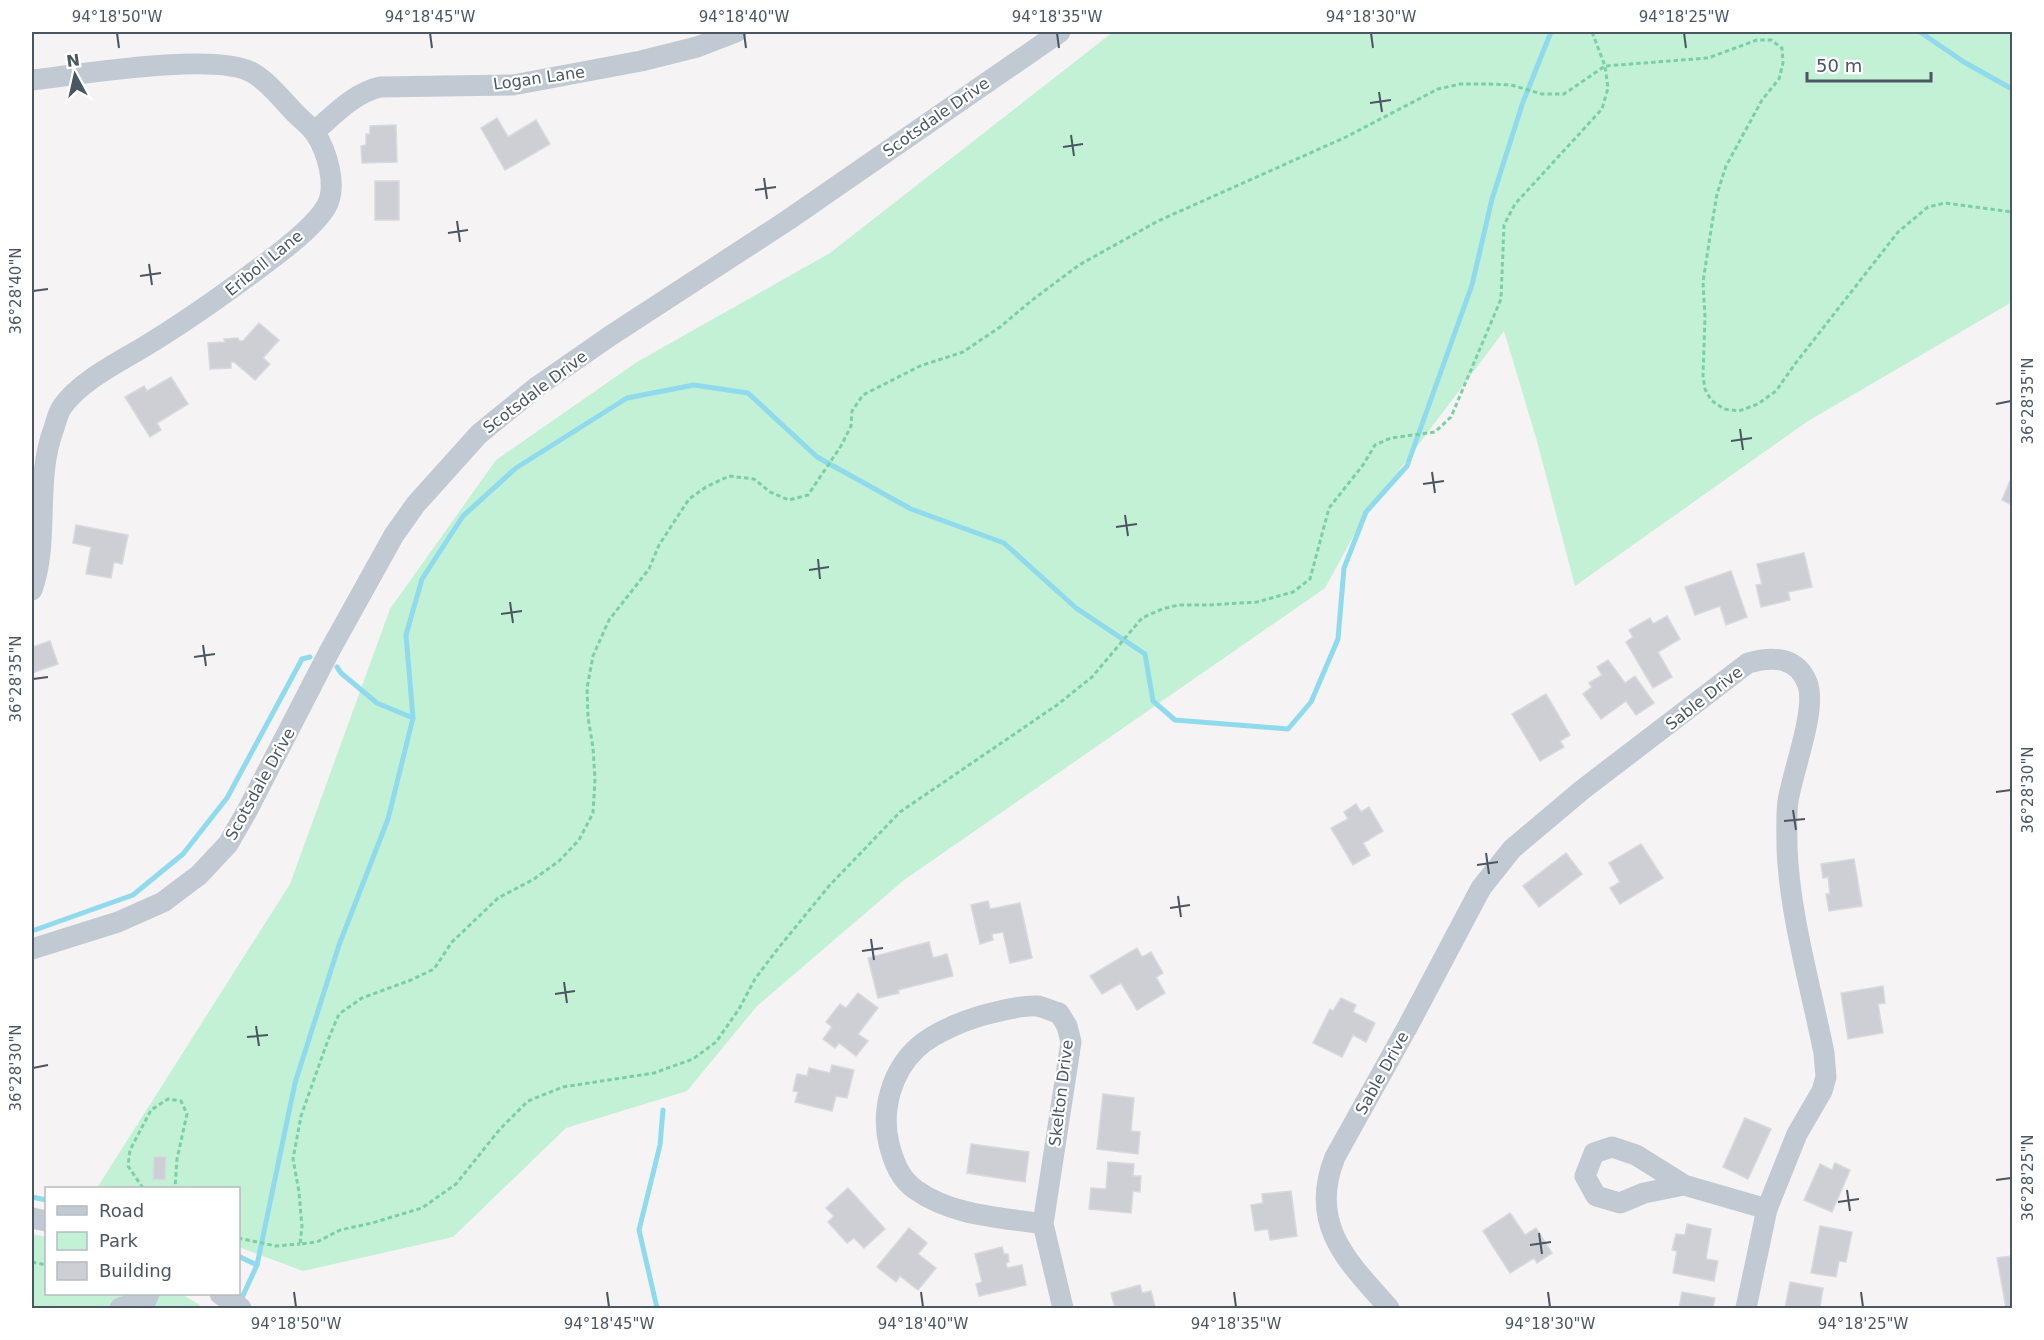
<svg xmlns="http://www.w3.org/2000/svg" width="2044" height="1340" font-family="'DejaVu Sans',sans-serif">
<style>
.green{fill:#c3f1d5}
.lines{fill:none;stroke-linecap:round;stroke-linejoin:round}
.stream{stroke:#90daee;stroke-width:5}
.building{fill:#cdcfd5;stroke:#d7d9de;stroke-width:1.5}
.path{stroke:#7ad0a6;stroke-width:3;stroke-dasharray:4.5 3;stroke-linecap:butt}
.minor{stroke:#c1cad2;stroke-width:21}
.ticks{fill:none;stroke:#4a5661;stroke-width:2}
.labels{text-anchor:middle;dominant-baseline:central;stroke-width:4.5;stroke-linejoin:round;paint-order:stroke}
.street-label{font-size:16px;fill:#4a5661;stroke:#fff}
.neatline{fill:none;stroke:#4a5661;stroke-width:2}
.ticks-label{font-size:15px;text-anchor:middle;fill:#4a5661}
</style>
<rect width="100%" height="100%" fill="#f5f3f3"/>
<!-- green -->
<g class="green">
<path d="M 1113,32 L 2012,32 L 2012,302 L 1808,421 L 1575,586 L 1537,441 L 1504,331 L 1364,517 L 1325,588 L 904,880 L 757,1006 L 687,1091 L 566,1128 L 453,1237 L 303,1271 L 239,1247 L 238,1188 L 97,1188 L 290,884 L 390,609 L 496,460 L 637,362 L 830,253 Z"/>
<path d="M 32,1234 L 46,1237 L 46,1294 L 181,1294 L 200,1305 L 198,1308 L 32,1308 Z"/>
</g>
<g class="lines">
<!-- stream -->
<g class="stream">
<path d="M 1920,32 L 1964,62 L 2012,89"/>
<path d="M 337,667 L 341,673 L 377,703 L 413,718"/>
<path d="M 32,931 L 133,895 L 183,854 L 227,798 L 302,659 L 310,657"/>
<path d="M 32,1197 L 46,1200"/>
<path d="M 238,1256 L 257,1265"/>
<path d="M 240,1302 L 257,1265 L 295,1083 L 339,945 L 388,819 L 413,718 L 406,635 L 422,579 L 463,516 L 516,468 L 627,398 L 694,385 L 748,393 L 817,457 L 911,509 L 1004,543 L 1076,608 L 1145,654 L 1153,701 L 1175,720 L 1288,729 L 1311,702 L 1338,639 L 1344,568 L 1366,512 L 1407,466 L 1472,285 L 1492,199 L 1523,102 L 1551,32"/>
<path d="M 657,1308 L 639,1230 L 660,1145 L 663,1110"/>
</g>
</g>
<!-- building -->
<g class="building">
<path d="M 497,118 L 508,137 L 536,120 L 550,144 L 505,170 L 481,128 Z"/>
<path d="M 396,125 L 397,162 L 362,163 L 361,146 L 366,145 L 366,134 L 370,134 L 370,126 Z"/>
<rect x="375" y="181" width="24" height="39"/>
<path d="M 259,323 L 279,340 L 263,358 L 270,364 L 255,380 L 234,362 L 231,362 L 231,368 L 210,369 L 208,343 L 225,342 L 224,339 L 238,338 L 239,341 L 243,341 Z"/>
<path d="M 171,377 L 188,404 L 157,423 L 161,430 L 150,437 L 125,397 L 144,386 L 147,391 Z"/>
<path d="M 2012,476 L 2012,505 L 2002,500 Z"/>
<path d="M 76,525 L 128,535 L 122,564 L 114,562 L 111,578 L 86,574 L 91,547 L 73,543 Z"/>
<path d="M 1804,553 L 1812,587 L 1788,592 L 1790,600 L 1761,607 L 1756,585 L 1762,584 L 1757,564 Z"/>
<path d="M 1731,571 L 1747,617 L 1726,625 L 1720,606 L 1695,615 L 1685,587 Z"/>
<path d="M 1667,616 L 1680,639 L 1658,652 L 1672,677 L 1653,688 L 1626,642 L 1633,637 L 1629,630 L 1650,618 L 1653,624 Z"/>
<path d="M 50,641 L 58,664 L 32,673 L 32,643 L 33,647 Z"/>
<path d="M 1608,660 L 1625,683 L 1635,676 L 1654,703 L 1636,715 L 1626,701 L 1601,719 L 1583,694 L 1592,687 L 1589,683 L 1602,675 L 1597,667 Z"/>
<path d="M 1546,694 L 1570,735 L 1560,741 L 1564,747 L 1540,761 L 1512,714 Z"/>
<path d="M 1356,804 L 1361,812 L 1369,807 L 1383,831 L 1363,843 L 1370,855 L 1353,865 L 1331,828 L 1348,819 L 1344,812 Z"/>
<path d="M 1641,844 L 1663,878 L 1620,904 L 1610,888 L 1620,882 L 1609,863 Z"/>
<path d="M 1566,853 L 1582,874 L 1539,907 L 1523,886 Z"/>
<path d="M 1854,859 L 1862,906 L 1829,911 L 1826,894 L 1830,894 L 1828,877 L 1823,878 L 1821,864 Z"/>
<path d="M 988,901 L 990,909 L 1020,903 L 1032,958 L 1010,963 L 1003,932 L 992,934 L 993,940 L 980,944 L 971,905 Z"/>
<path d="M 929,942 L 933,958 L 947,954 L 953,976 L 898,990 L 899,993 L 878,998 L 868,958 Z"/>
<path d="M 1137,948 L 1142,957 L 1151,952 L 1163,973 L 1156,977 L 1165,993 L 1137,1010 L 1121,983 L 1102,994 L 1090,976 Z"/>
<path d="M 1883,986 L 1885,1003 L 1878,1004 L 1883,1033 L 1848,1039 L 1841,993 Z"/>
<path d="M 858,993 L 878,1008 L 858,1034 L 868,1041 L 856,1056 L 839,1043 L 835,1048 L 823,1039 L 832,1027 L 826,1022 L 840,1004 L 846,1008 Z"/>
<path d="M 1341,998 L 1356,1005 L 1353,1012 L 1375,1023 L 1366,1042 L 1353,1035 L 1342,1057 L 1313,1043 L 1330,1009 L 1333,1011 Z"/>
<path d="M 832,1065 L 854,1070 L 847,1098 L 836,1096 L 832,1111 L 795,1102 L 798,1092 L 793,1091 L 797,1074 L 807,1076 L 809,1068 L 830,1073 Z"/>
<path d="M 1103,1094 L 1134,1098 L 1131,1131 L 1140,1132 L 1138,1154 L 1097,1149 Z"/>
<path d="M 1745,1118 L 1771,1129 L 1748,1179 L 1723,1167 Z"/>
<path d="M 971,1144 L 1029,1152 L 1025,1182 L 967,1173 Z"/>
<path d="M 154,1157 L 166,1157 L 165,1180 L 153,1179 Z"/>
<path d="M 1108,1162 L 1134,1164 L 1133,1176 L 1141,1176 L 1140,1192 L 1133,1191 L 1131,1213 L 1089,1209 L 1091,1188 L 1106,1189 Z"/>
<path d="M 1835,1163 L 1850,1170 L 1832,1212 L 1804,1200 L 1820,1164 L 1832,1170 Z"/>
<path d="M 848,1188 L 885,1229 L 864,1248 L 854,1238 L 847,1243 L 828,1222 L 834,1216 L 826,1208 Z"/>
<path d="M 1291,1191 L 1297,1236 L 1270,1240 L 1268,1229 L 1255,1231 L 1251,1205 L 1263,1203 L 1262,1194 Z"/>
<path d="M 1510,1213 L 1525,1235 L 1536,1228 L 1552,1253 L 1537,1263 L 1534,1258 L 1510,1273 L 1483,1231 Z"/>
<path d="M 1687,1224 L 1711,1229 L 1706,1259 L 1718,1261 L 1714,1281 L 1673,1273 L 1677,1251 L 1672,1250 L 1676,1234 L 1685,1235 Z"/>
<path d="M 1820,1226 L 1852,1232 L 1846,1262 L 1839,1261 L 1836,1277 L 1811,1273 Z"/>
<path d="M 909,1228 L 927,1243 L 918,1254 L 936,1268 L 918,1290 L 900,1276 L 896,1282 L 877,1267 Z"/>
<path d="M 1002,1247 L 1004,1254 L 1008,1254 L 1009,1262 L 1006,1263 L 1007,1268 L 1022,1265 L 1026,1285 L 979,1296 L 976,1284 L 982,1282 L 975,1254 Z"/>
<path d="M 2011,1256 L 2012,1307 L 2006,1308 L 1997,1258 Z"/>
<path d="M 1790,1282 L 1823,1288 L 1820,1307 L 1829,1308 L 1785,1308 Z"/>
<path d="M 1140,1285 L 1142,1293 L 1151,1291 L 1155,1307 L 1115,1308 L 1111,1293 Z"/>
<path d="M 1682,1292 L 1715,1298 L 1713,1307 L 1717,1308 L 1679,1308 Z"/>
</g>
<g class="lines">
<!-- path -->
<g class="path">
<path d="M 1592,32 L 1605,66 L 1608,88 L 1602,109 L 1515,204 L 1504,225 L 1501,299 L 1451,417 L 1435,432 L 1391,438 L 1375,445 L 1363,465 L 1329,508 L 1310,579 L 1293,592 L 1257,602 L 1210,605 L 1178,605 L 1162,609 L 1142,618 L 1092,677 L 1057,705 L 900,812 L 829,886 L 776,951 L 755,979 L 739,1009 L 716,1042 L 693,1059 L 654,1073 L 563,1087 L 528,1101 L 500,1129 L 456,1184 L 422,1208 L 372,1223 L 340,1230 L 317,1242 L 300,1244 L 302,1227 L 299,1192 L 293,1159 L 301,1116 L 328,1040 L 339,1014 L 362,998 L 411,980 L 434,969 L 452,942 L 498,898 L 534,879 L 559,861 L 579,840 L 593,813 L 595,779 L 593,748 L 588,717 L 587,688 L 593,656 L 609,620 L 649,569 L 659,545 L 689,499 L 706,487 L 729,476 L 754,479 L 770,492 L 789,500 L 808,495 L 841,446 L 851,426 L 852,411 L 863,395 L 920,366 L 963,352 L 1000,327 L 1031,301 L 1079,265 L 1158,221 L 1346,137 L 1438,89 L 1460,84 L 1490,84 L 1511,85 L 1542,94 L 1564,94 L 1605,66 L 1708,58 L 1757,40 L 1771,40 L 1782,48 L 1783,63 L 1779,79 L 1762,100 L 1726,166 L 1717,194 L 1711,230 L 1703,282 L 1705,317 L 1703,376 L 1705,389 L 1711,400 L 1724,409 L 1739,411 L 1758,404 L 1776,391 L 1795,364 L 1898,232 L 1928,207 L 1945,203 L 2012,212"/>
<path d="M 143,1188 L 128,1166 L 130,1150 L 151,1110 L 168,1099 L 181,1101 L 187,1114 L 177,1159 L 175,1188"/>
<path d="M 238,1238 L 276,1246 L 300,1244"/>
<path d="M 32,1262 L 46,1265"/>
</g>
<!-- minor -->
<g class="minor">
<path d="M 32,80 C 78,75 216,51 253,73 C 270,83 282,100 296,114 C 302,120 310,126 315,133 C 327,151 338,187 326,207 C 314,227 285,249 266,263 C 226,293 186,322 142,348 C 117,363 79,382 62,407 C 58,413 56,422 54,428 C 34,480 50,540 32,590"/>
<path d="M 314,132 C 335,114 354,93 380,87 L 513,85 L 641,61 L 697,47 L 736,32"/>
<path d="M 32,949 L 118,922 L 163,902 L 199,875 L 228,844 L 247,811 L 329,652 L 394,535 L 416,504 L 479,434 L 538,386 L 610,336 L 788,220 L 1060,32"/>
<path d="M 1684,1185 L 1644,1193 L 1620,1203 L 1596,1196 L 1585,1176 L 1594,1153 L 1612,1147 L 1636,1155 L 1684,1185 L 1767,1209"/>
<path d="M 32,1218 L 46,1221"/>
<path d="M 1043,1224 C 1000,1217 953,1216 916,1190 C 900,1179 894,1163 889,1144 C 881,1111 891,1072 917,1048 C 935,1031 972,1017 996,1012 C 1008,1009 1024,1005 1037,1006 C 1044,1007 1051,1011 1059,1013 L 1067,1026 L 1071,1042 L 1043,1224 L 1063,1308"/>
<path d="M 220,1294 L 241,1308"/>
<path d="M 120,1308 L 146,1300 L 149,1294"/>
<path d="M 1389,1308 C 1347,1261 1308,1224 1335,1157 L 1408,1026 L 1481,888 L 1512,849 L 1582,790 L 1748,663 C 1772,656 1798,656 1808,685 C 1816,712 1793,770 1788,801 C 1786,815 1787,832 1787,847 C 1789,912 1811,988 1824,1053 L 1826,1077 L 1822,1091 L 1797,1134 L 1767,1209 L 1746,1308"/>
</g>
</g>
<!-- ticks -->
<path class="ticks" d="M 117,33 L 119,48M 430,33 L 432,48M 744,33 L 746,48M 1057,33 L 1059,48M 1371,33 L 1373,48M 1684,33 L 1686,48M 1379,92 L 1382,112M 1370,103 L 1391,100M 1071,135 L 1074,156M 1063,147 L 1083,144M 764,178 L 767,199M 755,190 L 776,187M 457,221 L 460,242M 448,233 L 468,230M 149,264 L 152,285M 140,276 L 161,273M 33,291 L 48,289M 1996,404 L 2011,401M 1740,429 L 1743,450M 1731,441 L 1752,438M 1432,472 L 1435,493M 1423,484 L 1444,481M 1125,515 L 1128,536M 1116,527 L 1137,524M 818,559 L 820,579M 809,570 L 829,567M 510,602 L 513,623M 501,614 L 522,611M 203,645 L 206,666M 194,657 L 215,654M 33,679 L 48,677M 1996,792 L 2011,790M 1793,810 L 1796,830M 1784,821 L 1805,819M 1486,853 L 1489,874M 1477,865 L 1498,862M 1178,896 L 1181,917M 1170,908 L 1190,905M 871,939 L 874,960M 862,951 L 883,948M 564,982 L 567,1003M 555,994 L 575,991M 256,1026 L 259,1046M 247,1037 L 268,1035M 33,1068 L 48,1065M 1996,1180 L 2011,1178M 1847,1190 L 1850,1211M 1838,1202 L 1859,1199M 1539,1233 L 1542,1254M 1530,1245 L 1551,1242M 294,1292 L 296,1307M 607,1292 L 609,1307M 921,1292 L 923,1307M 1234,1292 L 1236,1307M 1548,1292 L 1550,1307M 1861,1292 L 1863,1307"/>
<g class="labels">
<!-- street labels -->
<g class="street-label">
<text transform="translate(539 78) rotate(-8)">Logan Lane</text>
<text transform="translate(936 117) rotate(-35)">Scotsdale Drive</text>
<text transform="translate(264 263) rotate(-39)">Eriboll Lane</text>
<text transform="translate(535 392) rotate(-37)">Scotsdale Drive</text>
<text transform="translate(1704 698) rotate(-38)">Sable Drive</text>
<text transform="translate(260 784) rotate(-61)">Scotsdale Drive</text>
<text transform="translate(1382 1073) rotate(-61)">Sable Drive</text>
<text transform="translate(1061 1093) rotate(-83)">Skelton Drive</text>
</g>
</g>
<!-- border -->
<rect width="2044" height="1340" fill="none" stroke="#ffffff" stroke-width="66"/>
<!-- legend -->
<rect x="45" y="1187" width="195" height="108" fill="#ffffff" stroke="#b7bbc0" stroke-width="1.5"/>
<rect x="57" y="1206" width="30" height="9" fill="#c1cad2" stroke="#b7bbc0" stroke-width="1.5"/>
<text x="99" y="1217" font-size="18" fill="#4a5661">Road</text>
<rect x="57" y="1232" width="30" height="18" fill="#c3f1d5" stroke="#b7bbc0" stroke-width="1.5"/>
<text x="99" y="1247" font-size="18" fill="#4a5661">Park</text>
<rect x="57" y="1262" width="30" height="18" fill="#cdcfd5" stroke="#b7bbc0" stroke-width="1.5"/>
<text x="99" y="1277" font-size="18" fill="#4a5661">Building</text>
<!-- north arrow -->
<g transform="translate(75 75) rotate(352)" stroke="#ffffff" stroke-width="4.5" paint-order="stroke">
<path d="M0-4.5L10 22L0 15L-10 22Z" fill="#4a5661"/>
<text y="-9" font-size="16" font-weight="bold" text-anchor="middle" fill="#4a5661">N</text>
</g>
<!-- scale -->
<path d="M1807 72v9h124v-9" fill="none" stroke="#4a5661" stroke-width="3"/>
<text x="1816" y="72" font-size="18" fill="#4a5661" stroke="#ffffff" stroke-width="4.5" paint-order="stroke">50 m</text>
<rect x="33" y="33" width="1978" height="1274" class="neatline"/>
<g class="ticks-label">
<text x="117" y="22">94°18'50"W</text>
<text x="430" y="22">94°18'45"W</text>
<text x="744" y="22">94°18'40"W</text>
<text x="1057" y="22">94°18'35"W</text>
<text x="1371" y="22">94°18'30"W</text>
<text x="1684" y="22">94°18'25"W</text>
<text transform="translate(16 291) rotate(-90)" y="5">36°28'40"N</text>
<text transform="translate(2028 401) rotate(-90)" y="5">36°28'35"N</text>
<text transform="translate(16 679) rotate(-90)" y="5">36°28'35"N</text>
<text transform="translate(2028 790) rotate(-90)" y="5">36°28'30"N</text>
<text transform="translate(16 1068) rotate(-90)" y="5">36°28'30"N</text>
<text transform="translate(2028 1178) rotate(-90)" y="5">36°28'25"N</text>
<text x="296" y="1329">94°18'50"W</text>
<text x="609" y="1329">94°18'45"W</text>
<text x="923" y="1329">94°18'40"W</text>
<text x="1236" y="1329">94°18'35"W</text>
<text x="1550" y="1329">94°18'30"W</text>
<text x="1863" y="1329">94°18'25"W</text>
</g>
</svg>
